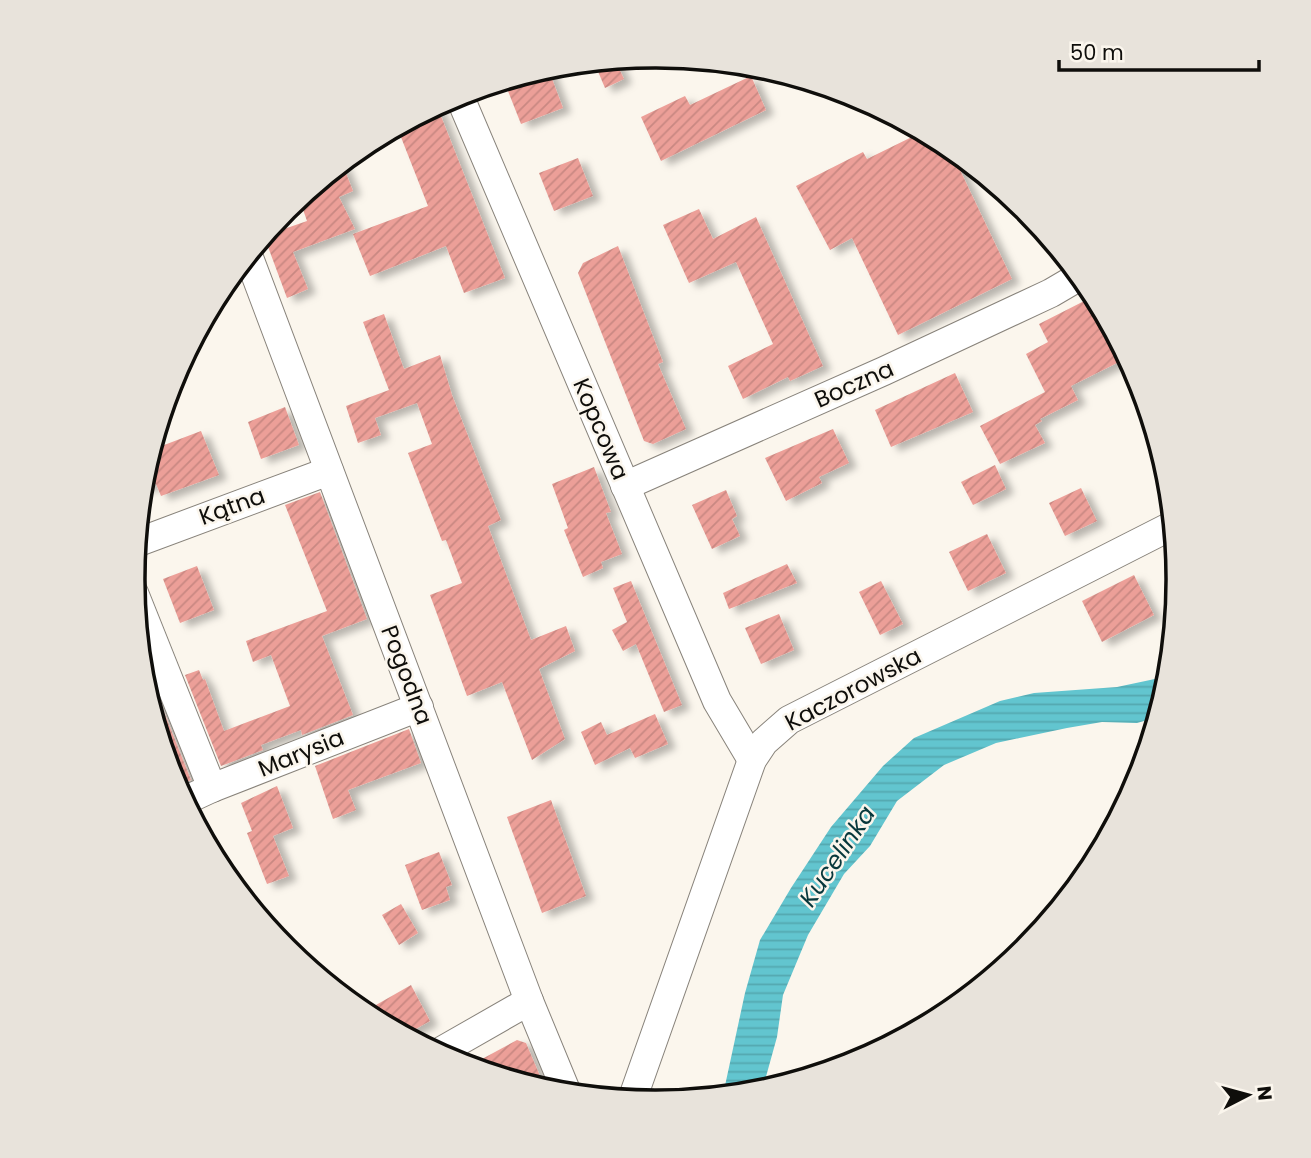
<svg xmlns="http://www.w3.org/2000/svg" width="1311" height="1158" font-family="Poppins,sans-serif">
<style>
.water{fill:url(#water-rules)}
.building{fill:url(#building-hatch);filter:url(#shadow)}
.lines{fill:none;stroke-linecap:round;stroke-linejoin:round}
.minor-casing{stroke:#88837b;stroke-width:30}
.minor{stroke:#fff;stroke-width:28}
.labels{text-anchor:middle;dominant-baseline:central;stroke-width:5;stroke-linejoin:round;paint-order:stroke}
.street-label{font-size:23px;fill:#0f0e0b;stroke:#fbf6ed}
.water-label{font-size:24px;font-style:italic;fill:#07383c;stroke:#fbf6ed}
.rim{fill:none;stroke:#0f0e0b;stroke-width:3.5}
</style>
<defs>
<pattern id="water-rules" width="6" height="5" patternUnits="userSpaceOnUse" patternTransform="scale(1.75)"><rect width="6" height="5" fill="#62c5cf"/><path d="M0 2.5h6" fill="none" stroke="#54a8b0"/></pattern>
<pattern id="building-hatch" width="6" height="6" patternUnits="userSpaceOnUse" patternTransform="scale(1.75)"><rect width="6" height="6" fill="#ec9f98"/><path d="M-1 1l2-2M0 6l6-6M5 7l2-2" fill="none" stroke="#c98882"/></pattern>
<filter id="shadow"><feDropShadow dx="8" dy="4.5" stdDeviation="3.5" flood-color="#0004"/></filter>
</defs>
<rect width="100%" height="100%" fill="#fbf6ed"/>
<!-- water -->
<path class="water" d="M 1169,676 L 1158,717 L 1137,723 L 1102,722 L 1067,728 L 996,743 L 944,765 L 897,801 L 870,846 L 844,874 L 808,935 L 783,995 L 777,1037 L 762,1091 L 723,1095 L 745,993 L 760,940 L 791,888 L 831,827 L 883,766 L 914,738 L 1000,701 L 1034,693 L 1117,687 Z"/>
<!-- building -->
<g class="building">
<path d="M 615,60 L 624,79 L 605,88 L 594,62 Z"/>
<path d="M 548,68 L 563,108 L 521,124 L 504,81 Z"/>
<path d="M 751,76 L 766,110 L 661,161 L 641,117 L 685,96 L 690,105 Z"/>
<path d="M 437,106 L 505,278 L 464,293 L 446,246 L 370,276 L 353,234 L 428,206 L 397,127 Z"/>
<path d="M 922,132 L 946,144 L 971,165 L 960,170 L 1012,279 L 898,335 L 852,238 L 830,250 L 796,186 L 863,152 L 867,159 Z"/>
<path d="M 578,158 L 593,196 L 554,211 L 539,173 Z"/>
<path d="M 342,163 L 353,191 L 339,197 L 355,229 L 293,252 L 308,289 L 287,298 L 264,236 L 307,221 L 299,198 Z"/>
<path d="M 699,209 L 713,239 L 756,217 L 823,366 L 790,381 L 788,377 L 743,399 L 728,366 L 773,344 L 736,262 L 689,283 L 663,225 Z"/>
<path d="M 618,246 L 663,362 L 658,364 L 686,429 L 653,444 L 644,441 L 578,273 L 583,263 Z"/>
<path d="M 1094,296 L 1127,358 L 1071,386 L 1078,400 L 1040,419 L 1042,421 L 1035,425 L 1045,443 L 1000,464 L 980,426 L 1045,392 L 1026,354 L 1048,342 L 1039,324 Z"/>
<path d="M 384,314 L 404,369 L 440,355 L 452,395 L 501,520 L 488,526 L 531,640 L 566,626 L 575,651 L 539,669 L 565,739 L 532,760 L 502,682 L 467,696 L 430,595 L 462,583 L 446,540 L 442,541 L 408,453 L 432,444 L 417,403 L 375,418 L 381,435 L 358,443 L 346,406 L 389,390 L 363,322 Z"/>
<path d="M 955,373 L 973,412 L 891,447 L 875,410 Z"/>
<path d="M 285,407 L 299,445 L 261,459 L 248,422 Z"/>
<path d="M 833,429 L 849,463 L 819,477 L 822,483 L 786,501 L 765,458 Z"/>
<path d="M 201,431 L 219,475 L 161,496 L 156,484 L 141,489 L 151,450 Z"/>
<path d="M 995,465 L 1006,489 L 973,505 L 961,482 Z"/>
<path d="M 594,467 L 611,512 L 606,513 L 622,554 L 601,562 L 603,568 L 583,577 L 564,530 L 568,528 L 552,484 Z"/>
<path d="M 1081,488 L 1097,521 L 1065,536 L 1049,503 Z"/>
<path d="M 726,490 L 737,516 L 732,519 L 740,536 L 712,549 L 692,505 Z"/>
<path d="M 320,492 L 367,619 L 322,636 L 353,715 L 302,735 L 301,730 L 261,745 L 263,750 L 221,766 L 185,675 L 199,670 L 203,680 L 205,679 L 224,731 L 290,706 L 271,655 L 253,662 L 246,641 L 327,611 L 285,505 Z"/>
<path d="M 987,534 L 1006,573 L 968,591 L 949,552 Z"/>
<path d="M 787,564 L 797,583 L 729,609 L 723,593 Z"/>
<path d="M 197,566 L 214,610 L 180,623 L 163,579 Z"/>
<path d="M 1134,575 L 1154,615 L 1102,642 L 1082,601 Z"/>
<path d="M 631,581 L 682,705 L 664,712 L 636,644 L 623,651 L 612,630 L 627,622 L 613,588 Z"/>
<path d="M 881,581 L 903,624 L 880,635 L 859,592 Z"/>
<path d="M 779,614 L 794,650 L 761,664 L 745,628 Z"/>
<path d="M 140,652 L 191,780 L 179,785 L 157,729 L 142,681 Z"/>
<path d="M 655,714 L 668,744 L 635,758 L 630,748 L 595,765 L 581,732 L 601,722 L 607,735 Z"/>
<path d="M 409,729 L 421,763 L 348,790 L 356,810 L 333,819 L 315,766 Z"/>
<path d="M 277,786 L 293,828 L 273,836 L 289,876 L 267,884 L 247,833 L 252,831 L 241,803 Z"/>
<path d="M 551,800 L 586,896 L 542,913 L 507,817 Z"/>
<path d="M 439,852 L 452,885 L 446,887 L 450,900 L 422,910 L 405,865 Z"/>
<path d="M 401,904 L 418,933 L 399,945 L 382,915 Z"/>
<path d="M 411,985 L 430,1021 L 405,1035 L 388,1026 L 376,1005 Z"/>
<path d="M 517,1040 L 526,1043 L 546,1090 L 469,1066 Z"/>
</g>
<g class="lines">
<defs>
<g id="minor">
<path d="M 459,95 L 717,701 L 752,760"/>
<path d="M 248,255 L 529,1001 L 567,1093"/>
<path d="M 625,486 L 884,371 L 1051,293 L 1080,276"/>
<path d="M 136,543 L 329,471"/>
<path d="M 134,593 L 212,788"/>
<path d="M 184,801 L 212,788 L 419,707"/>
<path d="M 438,1053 L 529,1001"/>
<path d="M 632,1100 L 752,760 L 764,742 L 789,720 L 1173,525"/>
</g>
</defs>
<!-- minor casing -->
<use href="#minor" class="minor-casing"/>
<!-- minor -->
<use href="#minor" class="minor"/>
</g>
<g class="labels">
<!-- street labels -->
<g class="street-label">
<text transform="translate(854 384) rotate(-24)">Boczna</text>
<text transform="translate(601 429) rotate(67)">Kopcowa</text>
<text transform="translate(232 506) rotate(-20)">Kątna</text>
<text transform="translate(407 675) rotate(69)">Pogodna</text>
<text transform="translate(853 689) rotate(-28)">Kaczorowska</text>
<text transform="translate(301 753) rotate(-22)">Marysia</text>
</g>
<!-- water labels -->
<g class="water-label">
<text transform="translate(837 856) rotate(-56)">Kucelinka</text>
</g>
</g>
<!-- crop -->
<path d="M0 0H1311V1158H0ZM655 68H656A510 510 0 0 1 1166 578V580A510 510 0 0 1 656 1090H655A510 510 0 0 1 145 580V578A510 510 0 0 1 655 68Z" fill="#e8e3db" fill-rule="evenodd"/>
<path class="rim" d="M655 68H656A510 510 0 0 1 1166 578V580A510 510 0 0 1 656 1090H655A510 510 0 0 1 145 580V578A510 510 0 0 1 655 68Z"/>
<!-- north arrow -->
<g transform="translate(1248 1095) rotate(84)" stroke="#fbf6ed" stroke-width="5" paint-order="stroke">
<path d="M0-5L12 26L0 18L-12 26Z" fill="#0f0e0b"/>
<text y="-10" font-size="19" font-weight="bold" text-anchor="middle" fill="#0f0e0b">N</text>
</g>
<!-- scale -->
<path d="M1059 60v10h200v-10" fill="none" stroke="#0f0e0b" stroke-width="3.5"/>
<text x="1070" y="60" font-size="21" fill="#0f0e0b" stroke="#fbf6ed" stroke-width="5" paint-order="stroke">50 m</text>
</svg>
